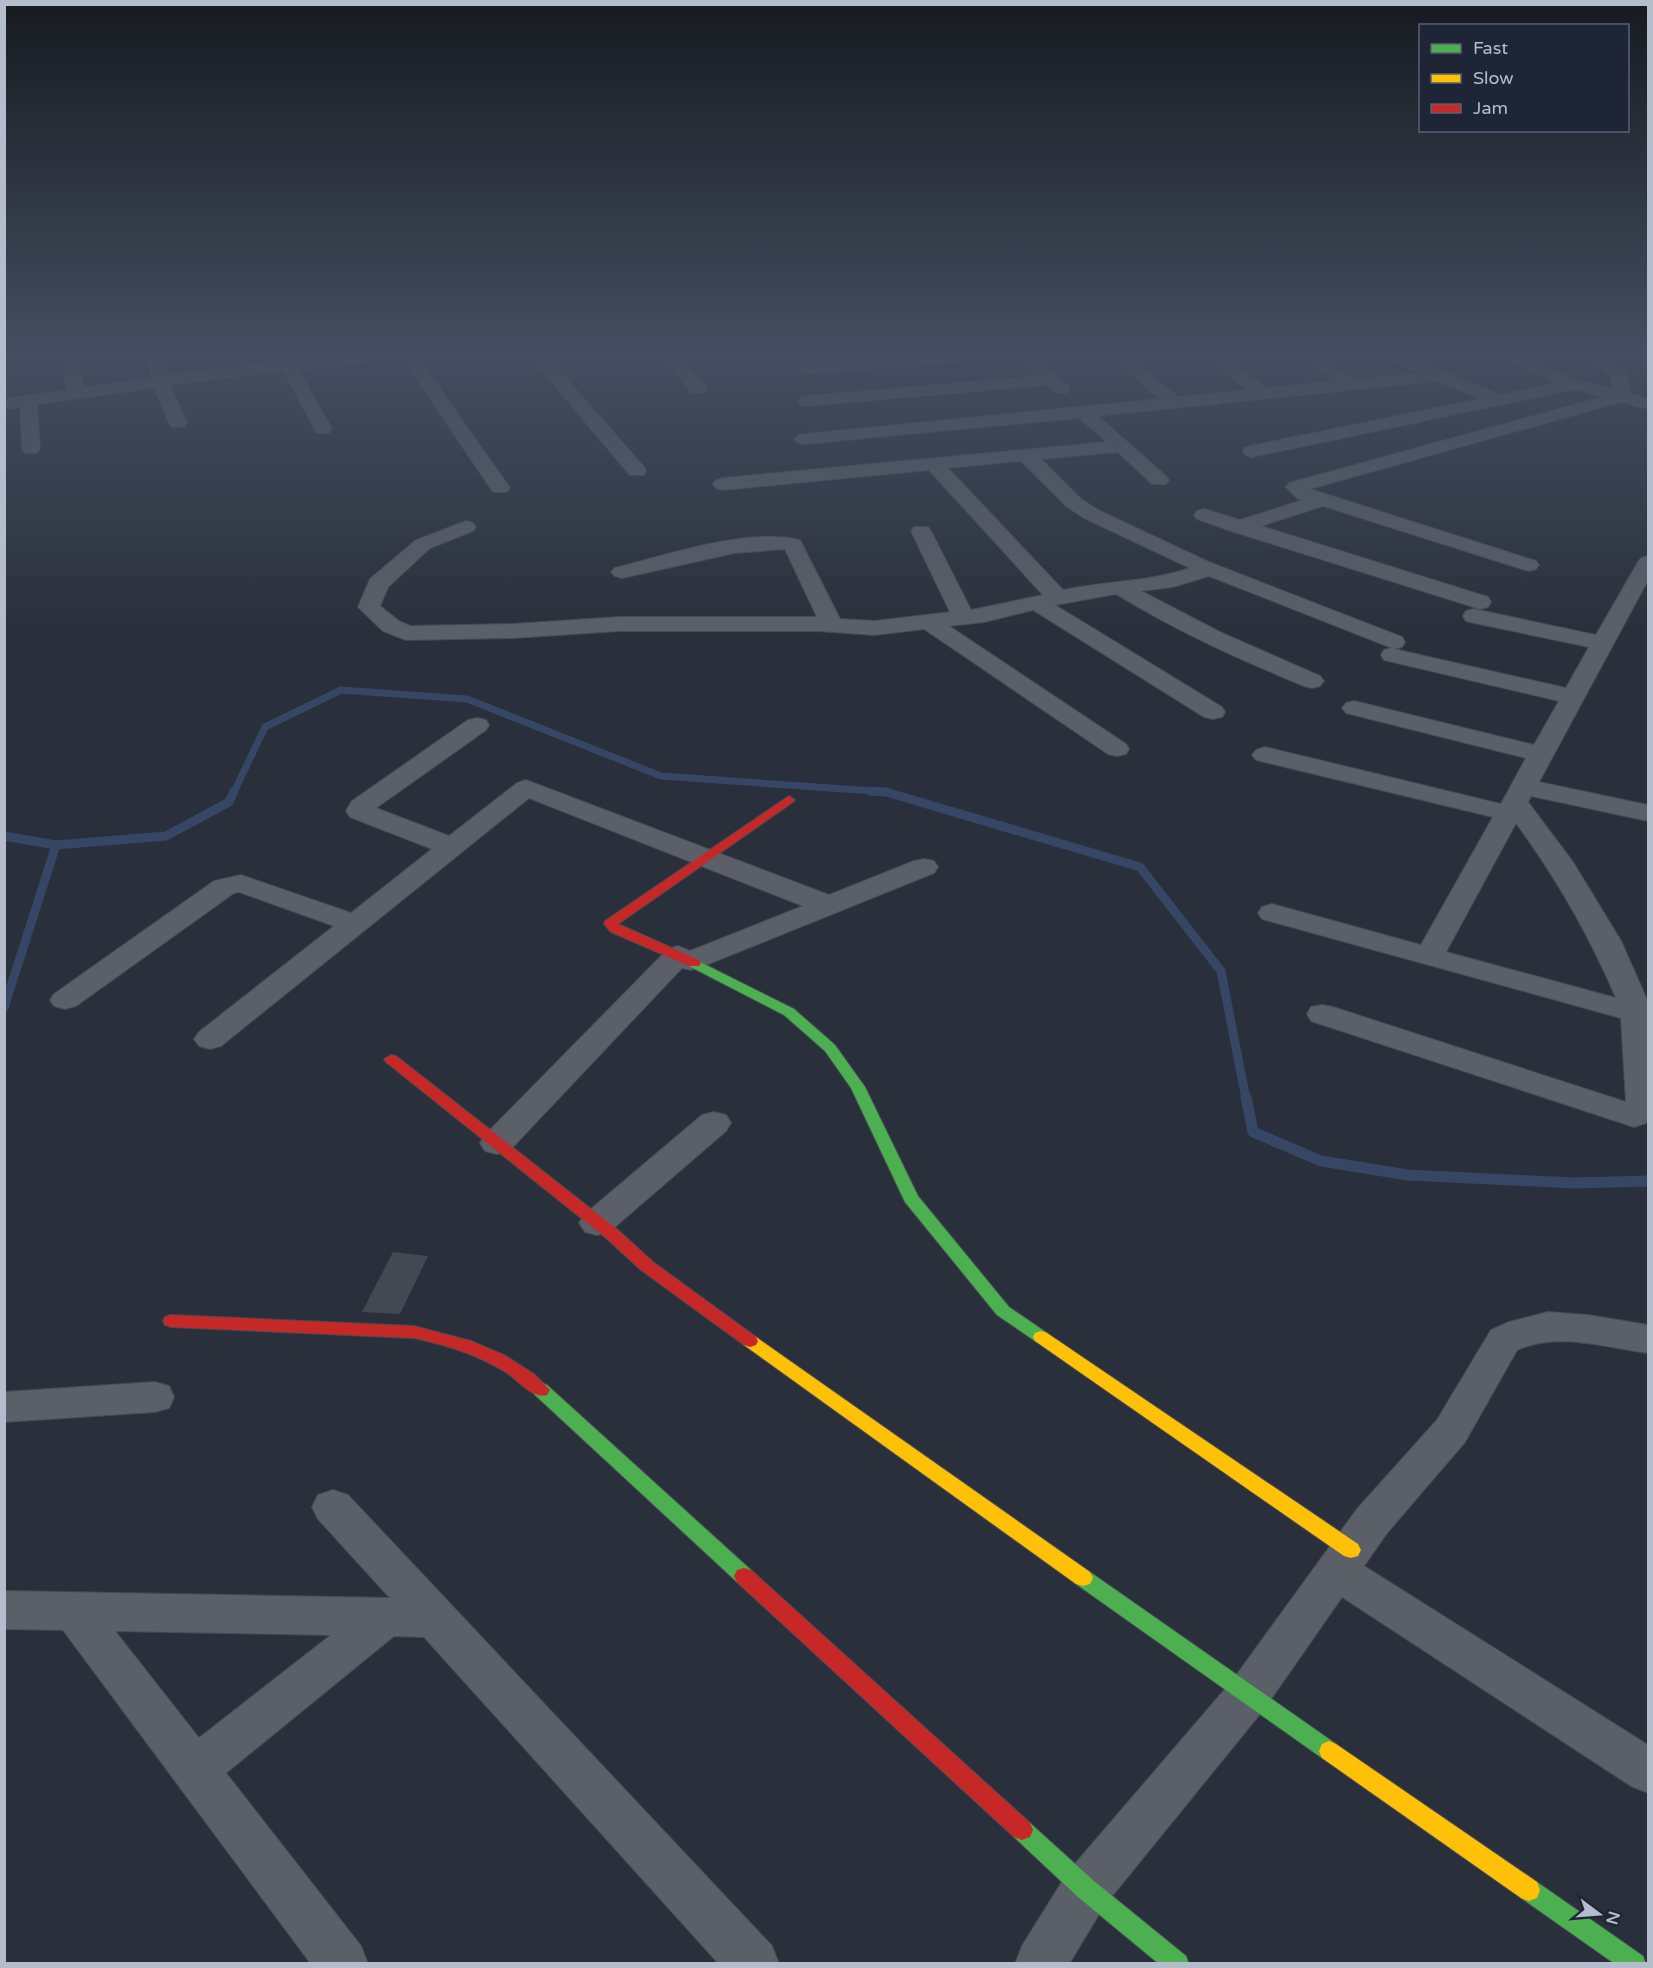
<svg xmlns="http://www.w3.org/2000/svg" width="1653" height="1968" font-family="'Varela Round',sans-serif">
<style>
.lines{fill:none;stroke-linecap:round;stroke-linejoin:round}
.stream-far2{stroke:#364665;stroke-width:7}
.stream-far1{stroke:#364665;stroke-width:9}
.stream{stroke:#364665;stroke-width:11}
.building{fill:#444852}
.street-casing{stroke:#474b53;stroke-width:2}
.fast-casing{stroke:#474b53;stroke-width:2}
.slow-casing{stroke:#474b53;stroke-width:2}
.jam-casing{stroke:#474b53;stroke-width:2}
.street{fill:#5b5f68;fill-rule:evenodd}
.fast{fill:#4caf50;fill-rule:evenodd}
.slow{fill:#ffc107;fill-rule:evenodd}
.jam{fill:#c62828;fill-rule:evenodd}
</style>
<rect width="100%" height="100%" fill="#2a303b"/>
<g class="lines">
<!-- stream-far2 -->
<path class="stream-far2" d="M 234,792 L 265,727 L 341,690 L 467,699 L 661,776 L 887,792"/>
<!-- stream-far1 -->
<g class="stream-far1">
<path d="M 870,791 L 886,792 L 1140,867 L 1221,971 L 1246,1099"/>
<path d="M 4,836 L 56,845 L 166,836 L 229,802 L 234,791"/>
<path d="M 4,1008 L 56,845"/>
</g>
<!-- stream -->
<path class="stream" d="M 1246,1097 L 1253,1132 L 1321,1161 L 1408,1175 L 1574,1183 L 1648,1181"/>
</g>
<!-- building -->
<path class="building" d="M 393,1252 L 428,1256 L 400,1314 L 362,1312 Z"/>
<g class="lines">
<defs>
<g id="street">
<path d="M 60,354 L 76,354 L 84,387 L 151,378 L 148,354 L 164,354 L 168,375 L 278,362 L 274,354 L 290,354 L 294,360 L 348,354 L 416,354 L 510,488 L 507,492 L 493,492 L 401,356 L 394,359 L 299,370 L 332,429 L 329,433 L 317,433 L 283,371 L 170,385 L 187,423 L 184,427 L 172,427 L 169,423 L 154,388 L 37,404 L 40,449 L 37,453 L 25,453 L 22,449 L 20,407 L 4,409 L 4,399 L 67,390 Z"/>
<path d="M 528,354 L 545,354 L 644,467 L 646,471 L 644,475 L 630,475 Z"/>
<path d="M 659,354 L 676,354 L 704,385 L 707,389 L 704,393 L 692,393 Z"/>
<path d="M 926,354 L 998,354 L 990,359 L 805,374 L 797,369 L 805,364 Z"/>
<path d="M 1016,354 L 1034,354 L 1067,385 L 1070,389 L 1067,393 L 1055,393 L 1047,385 L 807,406 L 801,405 L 798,401 L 801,397 L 807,396 L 1038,376 Z"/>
<path d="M 1109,354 L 1127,354 L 1178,397 L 1247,390 L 1202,354 L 1221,354 L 1266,388 L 1334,381 L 1297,354 L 1316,354 L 1353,380 L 1419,373 L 1383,357 L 1381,354 L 1403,354 L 1500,395 L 1556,383 L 1501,357 L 1499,354 L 1521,354 L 1576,380 L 1613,389 L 1611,376 L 1586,354 L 1604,354 L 1627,374 L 1631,394 L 1648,399 L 1648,409 L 1621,402 L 1310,489 L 1536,561 L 1539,565 L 1536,569 L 1529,571 L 1522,569 L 1323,506 L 1261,526 L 1488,597 L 1491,602 L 1488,607 L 1480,609 L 1231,531 L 1197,519 L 1194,515 L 1197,511 L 1204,509 L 1240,520 L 1303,500 L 1297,498 L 1286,487 L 1289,483 L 1602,397 L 1579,390 L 1567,391 L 1252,457 L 1245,455 L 1243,451 L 1245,447 L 1480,399 L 1438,381 L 1098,416 L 1166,476 L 1169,480 L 1166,484 L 1152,484 L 1118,452 L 1041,459 L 1081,499 L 1098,510 L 1209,562 L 1402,637 L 1405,642 L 1402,647 L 1394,649 L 1566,688 L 1589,647 L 1474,623 L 1466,621 L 1463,616 L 1466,611 L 1474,609 L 1596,635 L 1638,562 L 1641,558 L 1648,556 L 1648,580 L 1539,782 L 1648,805 L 1648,821 L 1531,796 L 1528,802 L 1573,862 L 1621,941 L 1648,1002 L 1648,1119 L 1646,1123 L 1634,1127 L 1622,1123 L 1311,1021 L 1307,1014 L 1311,1007 L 1322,1005 L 1333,1007 L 1626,1102 L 1621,1018 L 1262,919 L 1258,913 L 1262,907 L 1272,904 L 1421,945 L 1493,817 L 1256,760 L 1252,755 L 1256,750 L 1265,747 L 1501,804 L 1526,758 L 1346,713 L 1342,708 L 1346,703 L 1354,701 L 1534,745 L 1559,701 L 1384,660 L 1381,655 L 1384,650 L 1392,648 L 1209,576 L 1173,587 L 1141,591 L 1222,633 L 1320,676 L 1324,681 L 1320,686 L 1312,688 L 1304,686 C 1239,659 1176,631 1116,594 L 1055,605 L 1222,707 L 1225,712 L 1222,717 L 1213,719 L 1204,717 L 1033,610 L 984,622 L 949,626 L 1126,744 L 1129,749 L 1126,754 L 1117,756 L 1108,754 L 924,629 L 875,635 L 818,631 L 619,631 L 513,638 L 406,640 L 383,631 L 358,607 L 370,579 L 416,540 L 466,521 L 473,523 L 476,527 L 473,531 L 430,548 L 388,587 L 380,606 L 399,621 L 410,626 L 513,624 L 619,617 L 817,617 L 785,549 L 735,553 L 622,578 L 615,576 L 611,572 L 615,568 C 666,555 749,527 800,540 L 840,619 L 875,621 L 950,612 L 911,531 L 914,527 L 928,527 L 931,531 L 971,610 L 1043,595 L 929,470 L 723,490 L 716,488 L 713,484 L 716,480 L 723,478 L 1107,442 L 1079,418 L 804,444 L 798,443 L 795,439 L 798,435 L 804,434 L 1159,399 ZM 1021,461 L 1067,507 L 1084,518 L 1190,568 C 1149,582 1105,581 1063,590 L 948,468 ZM 1516,823 C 1557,879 1589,935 1616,998 L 1446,952 Z"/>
<path d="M 477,718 L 486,720 L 489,725 L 486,730 L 376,808 L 449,836 L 517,783 L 526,780 L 829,895 L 914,861 L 924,859 L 934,861 L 938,867 L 934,873 L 701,967 L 691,970 L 682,968 L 509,1151 L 497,1154 L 485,1151 L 480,1143 L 485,1135 L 668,949 L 678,946 L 690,951 L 803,906 L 529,798 L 221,1046 L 210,1049 L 199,1046 L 194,1039 L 199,1032 L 334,926 L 239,892 L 234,893 L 76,1006 L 65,1009 L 54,1006 L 50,1000 L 54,994 L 214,881 L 241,875 L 351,913 L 432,849 L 350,817 L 346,811 L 352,801 L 468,720 Z"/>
<path d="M 714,1112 L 726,1115 L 731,1123 L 726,1131 L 609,1232 L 597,1235 L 585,1232 L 579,1223 L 585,1214 L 702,1115 Z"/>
<path d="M 1548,1312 L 1588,1315 L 1648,1325 L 1648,1353 C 1605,1348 1560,1331 1517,1350 L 1465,1442 L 1387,1533 L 1364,1566 L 1648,1745 L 1648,1793 L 1631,1786 L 1342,1597 L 1264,1709 L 1104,1906 L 1069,1964 L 1015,1964 L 1022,1946 L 1068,1872 L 1232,1681 L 1357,1509 L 1437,1420 L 1491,1330 L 1509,1322 Z"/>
<path d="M 155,1382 L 169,1386 L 174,1397 L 169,1408 L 155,1412 L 4,1422 L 4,1392 Z"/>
<path d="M 333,1490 L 348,1495 L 772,1946 L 779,1964 L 719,1964 L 424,1637 L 394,1636 L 226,1773 L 361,1946 L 368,1964 L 311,1964 L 63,1630 L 4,1629 L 4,1591 L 390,1598 L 318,1519 L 312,1507 L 318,1495 ZM 115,1631 L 331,1635 L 199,1738 Z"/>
</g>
<g id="fast">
<path d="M 694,959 L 794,1009 L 835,1045 L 865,1087 L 918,1196 L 1009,1307 L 1047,1333 L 1049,1337 L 1047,1341 L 1041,1343 L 1035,1341 L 997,1315 L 905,1202 L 851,1088 L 825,1051 L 784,1015 L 689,966 L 687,963 Z"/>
<path d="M 541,1383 L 547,1385 L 751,1570 L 754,1576 L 751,1582 L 744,1584 L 737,1582 L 535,1395 L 532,1390 L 535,1385 Z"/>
<path d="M 1083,1570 L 1090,1572 L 1336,1744 L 1339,1751 L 1336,1758 L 1329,1761 L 1322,1758 L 1076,1584 L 1073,1578 L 1076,1572 Z"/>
<path d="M 1022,1820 L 1030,1823 L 1094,1881 L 1186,1956 L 1189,1964 L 1159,1964 L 1078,1897 L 1014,1837 L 1011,1830 L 1014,1823 Z"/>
<path d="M 1529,1879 L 1537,1882 L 1643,1956 L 1646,1964 L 1615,1964 L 1521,1898 L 1518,1890 L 1521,1882 Z"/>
</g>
<g id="slow">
<path d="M 1041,1331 L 1047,1333 L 1358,1544 L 1361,1550 L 1358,1556 L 1351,1558 L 1344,1556 L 1035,1341 L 1033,1337 L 1035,1333 Z"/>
<path d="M 750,1335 L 756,1337 L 1090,1572 L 1093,1578 L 1090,1584 L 1083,1586 L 1076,1584 L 744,1345 L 742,1341 L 744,1337 Z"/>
<path d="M 1329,1741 L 1336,1744 L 1537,1882 L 1540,1890 L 1537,1898 L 1529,1901 L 1521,1898 L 1322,1758 L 1319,1751 L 1322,1744 Z"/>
</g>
<g id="jam">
<path d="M 789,796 L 795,800 L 793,802 L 618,924 L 699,960 L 701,963 L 699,966 L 689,966 L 611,932 L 604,924 L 605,921 Z"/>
<path d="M 391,1055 L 396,1056 L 618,1230 L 653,1262 L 756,1337 L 758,1341 L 756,1345 L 750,1347 L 744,1345 L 641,1270 L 606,1238 L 386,1062 L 384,1059 Z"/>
<path d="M 171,1315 L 414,1326 L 471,1341 L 504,1355 L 534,1374 L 550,1390 L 547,1395 C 533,1399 519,1381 507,1373 C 479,1355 447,1345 414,1338 L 171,1327 L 165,1325 L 163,1321 L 165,1317 Z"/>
<path d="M 744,1568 L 751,1570 L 1030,1823 L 1033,1830 L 1030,1837 L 1022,1840 L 1014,1837 L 737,1582 L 734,1576 L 737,1570 Z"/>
</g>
</defs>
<!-- street casing -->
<use href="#street" class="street-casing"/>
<!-- fast casing -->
<use href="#fast" class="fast-casing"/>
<!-- slow casing -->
<use href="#slow" class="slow-casing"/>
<!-- jam casing -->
<use href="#jam" class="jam-casing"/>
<!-- street -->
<use href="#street" class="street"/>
<!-- fast -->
<use href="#fast" class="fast"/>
<!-- slow -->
<use href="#slow" class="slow"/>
<!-- jam -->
<use href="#jam" class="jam"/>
</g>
<!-- sky -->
<linearGradient id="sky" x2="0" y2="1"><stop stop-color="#171a20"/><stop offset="0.56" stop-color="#444e60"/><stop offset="1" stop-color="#444e60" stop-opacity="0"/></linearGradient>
<rect width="1653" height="630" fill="url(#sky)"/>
<!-- border -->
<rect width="1653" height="1968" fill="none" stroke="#b5bccb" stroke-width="12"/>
<!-- legend -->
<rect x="1419" y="24" width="210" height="108" fill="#1d2536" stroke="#5a6172" stroke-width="1.5"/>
<rect x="1431" y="44" width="30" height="9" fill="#4caf50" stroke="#5a6172" stroke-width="1.5"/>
<text x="1473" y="54" font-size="18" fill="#b5bccb">Fast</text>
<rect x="1431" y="74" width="30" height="9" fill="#ffc107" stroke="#5a6172" stroke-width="1.5"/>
<text x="1473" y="84" font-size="18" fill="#b5bccb">Slow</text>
<rect x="1431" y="104" width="30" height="9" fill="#c62828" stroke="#5a6172" stroke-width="1.5"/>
<text x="1473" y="114" font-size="18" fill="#b5bccb">Jam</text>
<!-- north arrow -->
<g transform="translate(1599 1914) rotate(106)" stroke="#1d2536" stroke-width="4.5" paint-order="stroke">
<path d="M0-4.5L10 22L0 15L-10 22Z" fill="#b5bccb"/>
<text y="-9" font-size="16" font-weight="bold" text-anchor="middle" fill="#b5bccb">N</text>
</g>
</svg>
